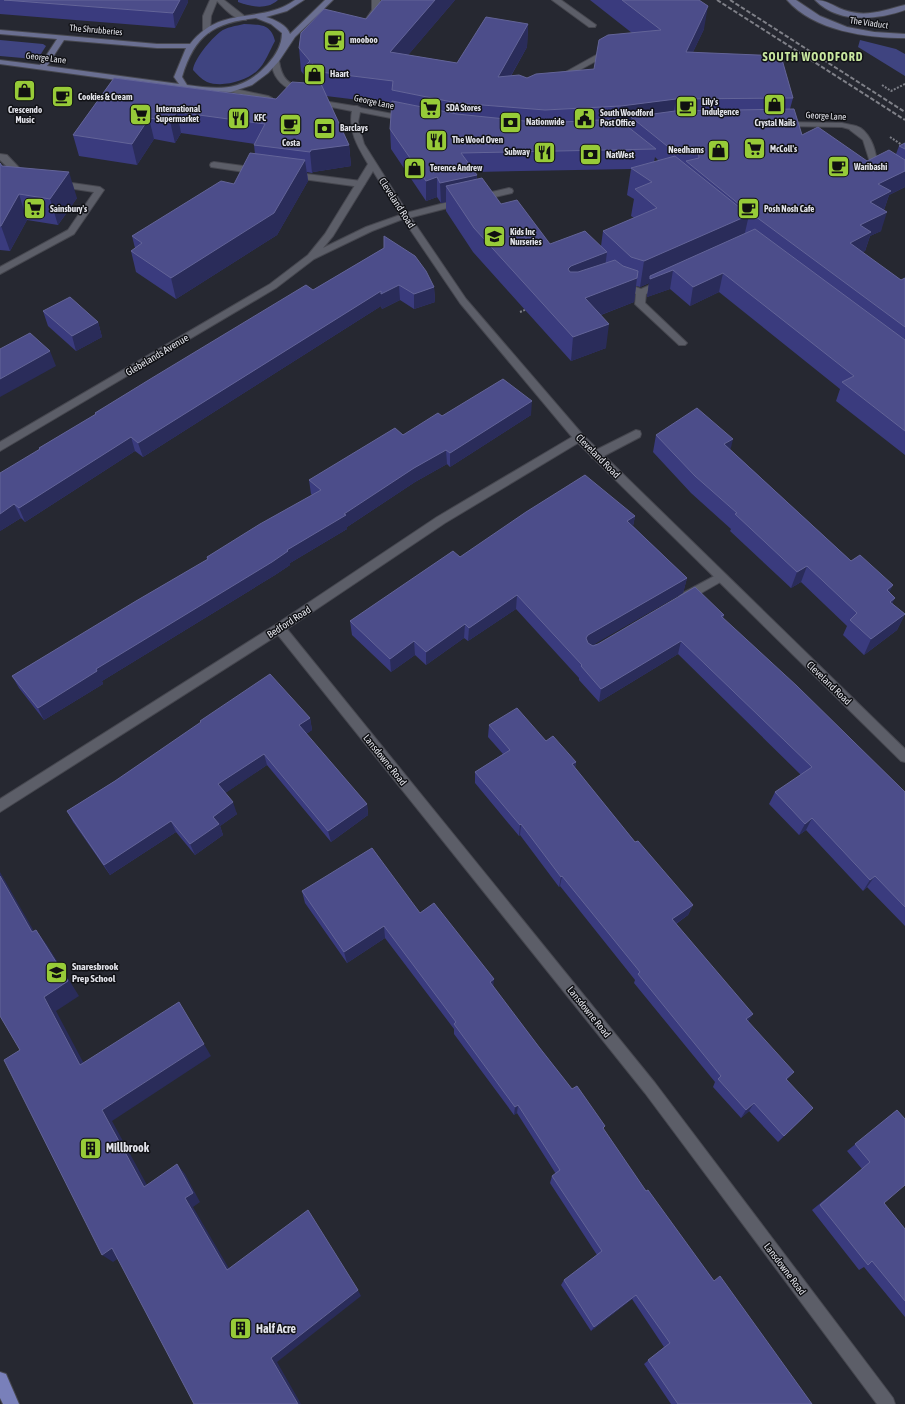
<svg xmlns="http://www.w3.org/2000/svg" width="905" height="1404" font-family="'Asap Condensed',sans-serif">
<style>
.green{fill:#3f4480}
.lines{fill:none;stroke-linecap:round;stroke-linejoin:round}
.lane-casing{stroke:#46474f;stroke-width:2}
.street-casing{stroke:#46474f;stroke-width:2}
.secondary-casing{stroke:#46474f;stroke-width:2}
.primary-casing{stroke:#46474f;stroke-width:2}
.path{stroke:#7b7d85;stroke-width:2;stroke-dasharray:2 1.5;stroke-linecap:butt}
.lane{fill:#5c5e68;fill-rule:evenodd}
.street{fill:#5c5e68;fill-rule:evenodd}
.secondary{fill:#6a6f91;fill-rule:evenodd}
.primary{fill:#7980ba;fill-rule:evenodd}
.rail{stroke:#7f8088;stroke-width:2;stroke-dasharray:4.5 2;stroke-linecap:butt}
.wall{fill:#3a3b7e;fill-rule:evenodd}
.shaded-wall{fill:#2a2c5a}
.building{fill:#4c4d8a;stroke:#636498}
.labels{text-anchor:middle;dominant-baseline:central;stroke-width:3;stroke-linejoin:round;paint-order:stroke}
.far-street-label{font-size:9px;fill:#e1e2e9;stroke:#101115}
.far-poi-label{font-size:9px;font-weight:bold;fill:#e1e2e9;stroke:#101115;text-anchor:start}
.street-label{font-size:10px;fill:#e1e2e9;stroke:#101115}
.poi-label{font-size:10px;font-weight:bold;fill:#e1e2e9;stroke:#101115;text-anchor:start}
.far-district-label{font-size:12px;font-weight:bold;letter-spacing:1px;fill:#c8e79f;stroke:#101115}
.near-poi-label{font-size:12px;font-weight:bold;fill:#e1e2e9;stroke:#101115;text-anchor:start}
</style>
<rect width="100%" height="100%" fill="#262831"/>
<!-- green -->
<g class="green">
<path d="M 238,0 L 278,0 C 267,10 251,7 238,2 Z"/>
<path d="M 244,24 C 259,25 271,23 275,41 C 270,50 265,64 257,71 C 246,81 222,88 207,82 C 201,79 197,74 193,70 C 194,59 211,39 220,32 C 226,27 236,26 244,24 Z"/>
<path d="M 0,40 L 43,44 L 46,46 L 39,57 L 34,59 L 0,56 Z"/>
<path d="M 860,40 L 896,49 L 905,54 L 905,76 L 858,47 Z"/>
</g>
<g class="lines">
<defs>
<g id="lane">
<path d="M 372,0 L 380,0 C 381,9 377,14 373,21 L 370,21 L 366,19 L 372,10 Z"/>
<path d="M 552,0 L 561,0 L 596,25 L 595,27 L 589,27 Z"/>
<path d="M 607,49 L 613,49 L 614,51 L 560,81 L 554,81 L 553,79 Z"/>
<path d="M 850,126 C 865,123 874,144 876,156 L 905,174 L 905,181 L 869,159 L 863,140 L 850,130 L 849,128 Z"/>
<path d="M 0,154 L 7,155 L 27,176 L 28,178 L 27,180 L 21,180 L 0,160 Z"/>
<path d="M 214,162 L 258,168 L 262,171 L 258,174 L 211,167 L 210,165 L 211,163 Z"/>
<path d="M 291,172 L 361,181 L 365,184 L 361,187 L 288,177 L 287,175 Z"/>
<path d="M 58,181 L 100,187 L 104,190 L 74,234 L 0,274 L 0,267 L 68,230 L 94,192 L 55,186 L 54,184 L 55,182 Z"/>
<path d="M 509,188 L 512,189 L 513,191 L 512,193 L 478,201 L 474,198 L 475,196 Z"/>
<path d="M 460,199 L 464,202 L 463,204 L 405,219 L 401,216 L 402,214 Z"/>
<path d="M 664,279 L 669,282 L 667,284 L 646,294 L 645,303 L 685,341 L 687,343 L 685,345 L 679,345 L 637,306 L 635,304 L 636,294 L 619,287 L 617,285 L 622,282 L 641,289 Z"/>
<path d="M 636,430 L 640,431 L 641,434 L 640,437 L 600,458 L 592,458 L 591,455 L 592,452 Z"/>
<path d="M 720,573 L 724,574 L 726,577 L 724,580 L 689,600 L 685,601 L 681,600 L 679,597 L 681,594 Z"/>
</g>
<g id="street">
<path d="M 210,0 L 224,0 L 247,18 L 246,20 C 235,21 224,8 217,1 L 211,16 L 210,31 L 209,33 L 203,33 L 203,16 Z"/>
<path d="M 272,59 L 278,59 L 279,61 C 282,80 288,83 305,90 L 305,94 C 300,95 297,93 293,91 C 279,84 273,76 271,61 Z"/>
<path d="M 228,88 L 231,88 L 268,96 L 272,98 L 268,100 L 231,92 L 228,92 Z"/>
<path d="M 311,99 L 354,106 L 357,106 L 361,108 L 409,117 L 410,119 L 409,121 L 406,121 L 360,112 L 358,122 L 364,144 L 409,215 L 466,299 L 583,435 L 905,749 L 905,762 L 901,761 L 578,443 L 445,523 L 287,629 L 655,1083 L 893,1398 L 895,1404 L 877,1404 L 645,1093 L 278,635 L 0,812 L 0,799 L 275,625 L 437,517 L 572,437 L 460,303 L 403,219 L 372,231 L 314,259 L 276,288 L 0,451 L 0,442 L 270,284 L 308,255 L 325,234 L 368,164 C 358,147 348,131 352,111 L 311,103 ZM 373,171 L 400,215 L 366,227 L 323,248 L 333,236 Z"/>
<path d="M 779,122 L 842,123 L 856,126 L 857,128 L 853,130 L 842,127 L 782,126 L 778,124 Z"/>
</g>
<g id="secondary">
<path d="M 295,0 L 304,0 L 287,11 L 266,17 C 274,19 287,25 290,34 L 325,0 L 333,0 L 295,37 L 279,61 L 268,73 L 252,85 L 231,92 L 198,91 L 0,64 L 0,60 L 40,65 L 57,39 L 0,34 L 0,30 L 157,44 L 190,44 C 221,4 260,25 295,0 ZM 256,18 L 271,24 L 282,33 C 282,45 276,55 267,65 C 243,91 220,90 187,85 L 182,77 C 195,34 214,23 256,18 ZM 64,40 L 157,48 L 186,48 L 174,77 L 179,84 L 47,66 Z"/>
<path d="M 787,0 L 796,0 L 820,16 L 847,27 L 874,32 L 905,34 L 905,38 C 867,38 814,31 787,0 Z"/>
<path d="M 815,0 C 827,0 833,6 844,10 C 866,18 884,10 905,5 L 905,10 C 877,20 838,24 815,0 Z"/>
</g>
<path id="primary" d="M 0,1372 L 6,1374 L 19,1404 L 3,1404 L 0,1398 Z"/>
</defs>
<!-- lane casing -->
<use href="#lane" class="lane-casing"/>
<!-- street casing -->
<use href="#street" class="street-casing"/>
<!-- secondary casing -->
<use href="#secondary" class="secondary-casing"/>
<!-- primary casing -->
<use href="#primary" class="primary-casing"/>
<!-- path -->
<g class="path">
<path d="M 882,85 L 891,91 L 905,84"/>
<path d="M 890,137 L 905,147"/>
<path d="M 520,312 L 527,309"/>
</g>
<!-- lane -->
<use href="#lane" class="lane"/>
<!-- street -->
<use href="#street" class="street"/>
<!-- secondary -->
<use href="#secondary" class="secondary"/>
<!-- primary -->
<use href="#primary" class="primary"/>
<!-- rail -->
<g class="rail">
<path d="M 717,0 L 905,120"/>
<path d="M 730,0 L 905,112"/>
</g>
</g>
<!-- wall -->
<g class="wall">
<path d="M 0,0 L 188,0 L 188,2 L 175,28 L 0,14 Z"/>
<path d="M 455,0 L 408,55 L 457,63 L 528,24 L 527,47 L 511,76 L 527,78 L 594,69 L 632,33 L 590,0 L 699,0 L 704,29 L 693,52 L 793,98 L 790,109 L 802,135 L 867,161 L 896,154 L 899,146 L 905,143 L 905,187 L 889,195 L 884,210 L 881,231 L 870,236 L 865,251 L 862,252 L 901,280 L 905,278 L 905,455 L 836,401 L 840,389 L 719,292 L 690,306 L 670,289 L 647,297 L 649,283 L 640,287 L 636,286 L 634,302 L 601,315 L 606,348 L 571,361 L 473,252 L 446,211 L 446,202 L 441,203 L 437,197 L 426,201 L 391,149 L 390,129 L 392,104 L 326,96 L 349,145 L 351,166 L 313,172 L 312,173 L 307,172 L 308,181 L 277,235 L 176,299 L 136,272 L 131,251 L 135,248 L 132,236 L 234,184 L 255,154 L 254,145 L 255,144 L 181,133 L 175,143 L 154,139 L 137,165 L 79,156 L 73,135 L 114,78 L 276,99 L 306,83 L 305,76 L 301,71 L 299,48 L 366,19 ZM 655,157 L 659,161 L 654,162 ZM 631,169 L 627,195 L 634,199 L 631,216 L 634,218 L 603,231 L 601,246 L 550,244 L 501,204 L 477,179 L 477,175 L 475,172 Z"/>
<path d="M 0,163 L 2,166 L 77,198 L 58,225 L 27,220 L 10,251 L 0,250 Z"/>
<path d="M 384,248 L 434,287 L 435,302 L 414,309 L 400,300 L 382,309 L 381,306 L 143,457 L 135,451 L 25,522 L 21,518 L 0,531 L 39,449 L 39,448 L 95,415 L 95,413 L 313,290 Z"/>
<path d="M 43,311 L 98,322 L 102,337 L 76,351 L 48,326 Z"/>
<path d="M 531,415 L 450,467 L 447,464 L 415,482 L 347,527 L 347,529 L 290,563 L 290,565 L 275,575 L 102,681 L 103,684 L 44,720 L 19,688 L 12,676 L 207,560 L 207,557 L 312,495 L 311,494 L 309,480 L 442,416 Z"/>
<path d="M 656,435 L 731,450 L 851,561 L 893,585 L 889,592 L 893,604 L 905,614 L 897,630 L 864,655 L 843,635 L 847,626 L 801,582 L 791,588 L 730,531 L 731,529 L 691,493 L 653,452 Z"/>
<path d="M 635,516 L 633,526 L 687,578 L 683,593 L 592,645 L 724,615 L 723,618 L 905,792 L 905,926 L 867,887 L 863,891 L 806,830 L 799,835 L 769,804 L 775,792 L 801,775 L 678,654 L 599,702 L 579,680 L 579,678 L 516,609 L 468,641 L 464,638 L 426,665 L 415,655 L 391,672 L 352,635 L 350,621 L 460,557 Z"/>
<path d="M 310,718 L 312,730 L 306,734 L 367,804 L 368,815 L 331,842 L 267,765 L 225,793 L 237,814 L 220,826 L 223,835 L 195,855 L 176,832 L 110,875 L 73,822 L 67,811 L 115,781 L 201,723 L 200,721 Z"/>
<path d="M 489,725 L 546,741 L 576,762 L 575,768 L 635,842 L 693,905 L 688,915 L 676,924 L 748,1022 L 787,1081 L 806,1115 L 778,1142 L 749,1111 L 741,1118 L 713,1087 L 715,1082 L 634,983 L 635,980 L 560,886 L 559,887 L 520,835 L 519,836 L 475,783 L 475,772 L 503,754 L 488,737 Z"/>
<path d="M 302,891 L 420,913 L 493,987 L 539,1047 L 603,1129 L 646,1191 L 714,1281 L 812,1404 L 671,1404 L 644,1364 L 664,1347 L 632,1299 L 591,1331 L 561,1285 L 564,1280 L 597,1255 L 550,1183 L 552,1176 L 556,1174 L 517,1113 L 514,1115 L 454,1034 L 454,1029 L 385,938 L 347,963 L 305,903 Z"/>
<path d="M 897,1110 L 884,1203 L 905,1229 L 905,1317 L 864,1267 L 859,1270 L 812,1210 L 862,1169 L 847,1151 Z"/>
</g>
<!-- shaded-wall -->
<g class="shaded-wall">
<path d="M 180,0 L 188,0 L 188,2 L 175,28 L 173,13 Z"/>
<path d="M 435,0 L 455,0 L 391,75 L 390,52 Z"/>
<path d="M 708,6 L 704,29 L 682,75 L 686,52 Z"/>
<path d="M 528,24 L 527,47 L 497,100 L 498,77 Z"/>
<path d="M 676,99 L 672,122 L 631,117 L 630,128 L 618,130 L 621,106 Z"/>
<path d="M 177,112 L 181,133 L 175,143 L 170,121 Z"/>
<path d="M 149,118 L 154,139 L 137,165 L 132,144 Z"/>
<path d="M 349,145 L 351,166 L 313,172 L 312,173 L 310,152 L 311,150 Z"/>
<path d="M 305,160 L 308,181 L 277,235 L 176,299 L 171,278 Z"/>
<path d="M 905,171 L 905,187 L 889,195 L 884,210 L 870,202 L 878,184 Z"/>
<path d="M 69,172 L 77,198 L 58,225 L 50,199 Z"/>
<path d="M 477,175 L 476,194 L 446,186 L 446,202 L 441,203 L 440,183 Z"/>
<path d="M 437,177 L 437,197 L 426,201 L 426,181 Z"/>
<path d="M 19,194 L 27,220 L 10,251 L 1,226 Z"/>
<path d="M 887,212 L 881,231 L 870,236 L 865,251 L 844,262 L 850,243 L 860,225 Z"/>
<path d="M 749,215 L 743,241 L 673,270 L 670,289 L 647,297 L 650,276 L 649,283 L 640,287 L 644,261 Z"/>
<path d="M 607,252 L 604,276 L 568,290 L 568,269 L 571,266 Z"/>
<path d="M 723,273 L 719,292 L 690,306 L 693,287 Z"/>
<path d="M 637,278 L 634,302 L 582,322 L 585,298 Z"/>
<path d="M 399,285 L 400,300 L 382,309 L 381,306 L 143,457 L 138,443 L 381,291 Z"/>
<path d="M 434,287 L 435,302 L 414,309 L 414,294 Z"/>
<path d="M 98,322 L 102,337 L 76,351 L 72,336 Z"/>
<path d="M 609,324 L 606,348 L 571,361 L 573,337 Z"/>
<path d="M 50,351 L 56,366 L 0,397 L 0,379 Z"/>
<path d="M 532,401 L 531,415 L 450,467 L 450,453 Z"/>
<path d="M 131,437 L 135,451 L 25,522 L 19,508 Z"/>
<path d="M 733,439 L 729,456 L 724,444 Z"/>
<path d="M 446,450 L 447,464 L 415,482 L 347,527 L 347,529 L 290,563 L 290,565 L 275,575 L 102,681 L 103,684 L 44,720 L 38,708 L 96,669 L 287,550 L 414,468 Z"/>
<path d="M 14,504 L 21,518 L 0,531 L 0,514 Z"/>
<path d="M 635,516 L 632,531 L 627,521 Z"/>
<path d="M 807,566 L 801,582 L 791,588 L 797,572 Z"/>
<path d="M 687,578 L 683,593 L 586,649 L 586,638 L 588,635 Z"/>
<path d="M 893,585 L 885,601 L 887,590 Z"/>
<path d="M 517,595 L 516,609 L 468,641 L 469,628 Z"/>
<path d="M 895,598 L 887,614 L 890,602 Z"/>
<path d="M 905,614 L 897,630 L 864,655 L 871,639 Z"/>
<path d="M 465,624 L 464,638 L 426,665 L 426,652 Z"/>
<path d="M 414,641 L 415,655 L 391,672 L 390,659 Z"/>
<path d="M 681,641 L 678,654 L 599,702 L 601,689 Z"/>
<path d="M 310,718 L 312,730 L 301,737 L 299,725 Z"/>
<path d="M 264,754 L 267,765 L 221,796 L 218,784 Z"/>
<path d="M 576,762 L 574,773 L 572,764 Z"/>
<path d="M 233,802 L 237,814 L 220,826 L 223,835 L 195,855 L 190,844 L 213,817 Z"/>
<path d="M 367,804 L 368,815 L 331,842 L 328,831 Z"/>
<path d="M 812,818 L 806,830 L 799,835 L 805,824 Z"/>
<path d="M 171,821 L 176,832 L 110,875 L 104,865 Z"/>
<path d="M 521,824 L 520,835 L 519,836 L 520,825 Z"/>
<path d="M 0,872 L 43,947 L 32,932 L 0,876 Z"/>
<path d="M 562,876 L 560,886 L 559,887 L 561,877 Z"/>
<path d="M 875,876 L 867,887 L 863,891 L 870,880 Z"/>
<path d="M 693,905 L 688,915 L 668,929 L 672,919 Z"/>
<path d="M 384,926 L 385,938 L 347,963 L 344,952 Z"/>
<path d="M 36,930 L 47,945 L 79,996 L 56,1011 L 91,1077 L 80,1065 L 44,997 Z"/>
<path d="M 494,979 L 493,990 L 490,982 Z"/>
<path d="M 753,1014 L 748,1022 L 746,1019 Z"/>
<path d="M 204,1044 L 211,1056 L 112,1121 L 153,1196 L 144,1187 L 102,1110 Z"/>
<path d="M 794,1072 L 788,1079 L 779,1087 L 786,1079 Z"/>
<path d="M 754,1103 L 749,1111 L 741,1118 L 746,1110 Z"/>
<path d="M 518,1105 L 517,1113 L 514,1115 L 515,1107 Z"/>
<path d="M 177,1164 L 185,1174 L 200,1202 L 193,1207 L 234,1277 L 227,1270 L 185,1198 Z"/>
<path d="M 112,1248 L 122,1256 L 113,1262 L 102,1255 Z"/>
<path d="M 358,1290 L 361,1296 L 277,1362 L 301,1404 L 298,1404 L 271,1358 Z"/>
<path d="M 636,1295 L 632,1299 L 591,1331 L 594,1327 Z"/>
</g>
<!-- building -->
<g class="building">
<path d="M 4,0 L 180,0 L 173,13 Z"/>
<path d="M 382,0 L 435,0 L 390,52 L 457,63 L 486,17 L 528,24 L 498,77 L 519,75 L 527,78 L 536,74 L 594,69 L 599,40 L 608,35 L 661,30 L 622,0 L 699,0 L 708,6 L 686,52 L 781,56 L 793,98 L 676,99 L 621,106 L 545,110 L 457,103 L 392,90 L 393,81 L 320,72 L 312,63 L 317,74 L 304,67 L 310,61 L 299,48 L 301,33 L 324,9 L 366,19 Z"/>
<path d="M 114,78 L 276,99 L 292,82 L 321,84 L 349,145 L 311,150 L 310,152 L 254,145 L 265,124 L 177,112 L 170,121 L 149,118 L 132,144 L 73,135 Z"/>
<path d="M 392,101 L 457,114 L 544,123 L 618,119 L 656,149 L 461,153 L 477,175 L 440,183 L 437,177 L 426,181 L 390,129 Z"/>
<path d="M 794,109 L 802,135 L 818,127 L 867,161 L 889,150 L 905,160 L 905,171 L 878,184 L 891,191 L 870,202 L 887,212 L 860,225 L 871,232 L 850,243 L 901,280 L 905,278 L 905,327 L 740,205 L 686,161 L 699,158 L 698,149 L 672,150 L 631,117 L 675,111 Z"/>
<path d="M 905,143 L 905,149 L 899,146 Z"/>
<path d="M 250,153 L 305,160 L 274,213 L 171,278 L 131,251 L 142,243 L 132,236 L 221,181 L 234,184 Z"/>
<path d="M 675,156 L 749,215 L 644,261 L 631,257 L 603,231 L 657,208 L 635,189 L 652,182 L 631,168 Z"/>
<path d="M 0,163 L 2,166 L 69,172 L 50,199 L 19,194 L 1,226 L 0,226 Z"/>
<path d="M 482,178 L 501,204 L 517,200 L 550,244 L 585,231 L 607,252 L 571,266 L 568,269 L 570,272 L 578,272 L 615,260 L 623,266 L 638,271 L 637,278 L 585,298 L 609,324 L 573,337 L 474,228 L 446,186 Z"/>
<path d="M 755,229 L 905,340 L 905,431 L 842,382 L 854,376 L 723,273 L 693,287 L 673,270 L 650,279 L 650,276 Z"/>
<path d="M 384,236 L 415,256 L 426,271 L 434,287 L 414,294 L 399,285 L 381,294 L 381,291 L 138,443 L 131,437 L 19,508 L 14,504 L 0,514 L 0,473 L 40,449 L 39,448 L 96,414 L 95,413 L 152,378 L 306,285 L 313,290 L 384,248 Z"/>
<path d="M 70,297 L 98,322 L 72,336 L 43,311 Z"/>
<path d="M 30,333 L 50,351 L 0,379 L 0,349 Z"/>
<path d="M 503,379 L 532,401 L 450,453 L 446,450 L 414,468 L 344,514 L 346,515 L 287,550 L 288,551 L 272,562 L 96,669 L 97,671 L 38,708 L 12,676 L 136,601 L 208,559 L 207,557 L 260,524 L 321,490 L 309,480 L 395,428 L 403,435 L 438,413 L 442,416 Z"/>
<path d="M 697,408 L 733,439 L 724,444 L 851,561 L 860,555 L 893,585 L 887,590 L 895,598 L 890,602 L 905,614 L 871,639 L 850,620 L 857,613 L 807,566 L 797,572 L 735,514 L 737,513 L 695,476 L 656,435 Z"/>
<path d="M 585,475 L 635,516 L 627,521 L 687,578 L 588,635 L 586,638 L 588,643 L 593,646 L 598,644 L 695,587 L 724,615 L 721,616 L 797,686 L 905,792 L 905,907 L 875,876 L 870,880 L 812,818 L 805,824 L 775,792 L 812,767 L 681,641 L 601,689 L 581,666 L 582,665 L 517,595 L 469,628 L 465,624 L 426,652 L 414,641 L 390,659 L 350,621 L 453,551 L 460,557 L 526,512 Z"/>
<path d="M 270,674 L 310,718 L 299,725 L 367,804 L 328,831 L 264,754 L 218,784 L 233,802 L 213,817 L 219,824 L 190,844 L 171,821 L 104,865 L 67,811 L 115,781 L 201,722 L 200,721 Z"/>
<path d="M 517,708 L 546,741 L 553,736 L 576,762 L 572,764 L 635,842 L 638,841 L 693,905 L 672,919 L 753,1014 L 746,1019 L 794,1072 L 786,1079 L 813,1108 L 784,1136 L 754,1103 L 746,1110 L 718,1079 L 721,1076 L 638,974 L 640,972 L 562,876 L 561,877 L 521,824 L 520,825 L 475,772 L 510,750 L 489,725 Z"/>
<path d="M 372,848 L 420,913 L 434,903 L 494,979 L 490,982 L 539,1047 L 572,1089 L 577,1086 L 605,1126 L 603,1128 L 646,1191 L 648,1190 L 714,1281 L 720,1276 L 812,1404 L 678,1404 L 648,1360 L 670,1343 L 636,1295 L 594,1327 L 564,1280 L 602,1251 L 552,1176 L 560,1170 L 518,1105 L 515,1107 L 454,1024 L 456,1022 L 384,926 L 344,952 L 302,891 Z"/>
<path d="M 0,876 L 32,932 L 36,930 L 68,981 L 44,997 L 80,1065 L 179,1002 L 204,1044 L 102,1110 L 144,1187 L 177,1164 L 193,1193 L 185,1198 L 227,1270 L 308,1210 L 358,1290 L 271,1358 L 298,1404 L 194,1404 L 112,1248 L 102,1255 L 4,1060 L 20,1050 L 0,1016 Z"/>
<path d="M 897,1110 L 905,1119 L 905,1185 L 884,1203 L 905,1229 L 905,1301 L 872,1261 L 868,1265 L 820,1205 L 870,1162 L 855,1144 Z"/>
</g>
<!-- icons -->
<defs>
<symbol id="cafe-square" viewBox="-11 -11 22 22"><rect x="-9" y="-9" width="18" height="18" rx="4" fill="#97cb38" stroke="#101115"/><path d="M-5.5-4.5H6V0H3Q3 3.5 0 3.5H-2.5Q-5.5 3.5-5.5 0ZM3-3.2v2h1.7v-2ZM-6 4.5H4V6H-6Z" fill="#111"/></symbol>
<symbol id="shop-square" viewBox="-11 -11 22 22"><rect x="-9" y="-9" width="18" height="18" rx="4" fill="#97cb38" stroke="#101115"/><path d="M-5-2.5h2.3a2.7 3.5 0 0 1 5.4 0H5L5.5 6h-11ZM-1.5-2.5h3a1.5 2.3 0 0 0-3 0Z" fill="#111"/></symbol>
<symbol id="supermarket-square" viewBox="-11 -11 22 22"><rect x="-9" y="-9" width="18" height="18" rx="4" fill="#97cb38" stroke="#101115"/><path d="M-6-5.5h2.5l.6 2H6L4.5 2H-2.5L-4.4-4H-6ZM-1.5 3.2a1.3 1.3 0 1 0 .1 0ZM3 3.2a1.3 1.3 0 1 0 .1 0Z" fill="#111"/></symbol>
<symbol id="restaurant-square" viewBox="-11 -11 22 22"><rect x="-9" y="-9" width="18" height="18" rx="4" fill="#97cb38" stroke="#101115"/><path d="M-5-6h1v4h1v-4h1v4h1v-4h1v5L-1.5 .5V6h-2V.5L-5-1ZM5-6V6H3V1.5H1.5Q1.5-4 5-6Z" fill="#111"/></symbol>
<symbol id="civic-square" viewBox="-11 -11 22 22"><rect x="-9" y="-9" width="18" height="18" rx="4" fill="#97cb38" stroke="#101115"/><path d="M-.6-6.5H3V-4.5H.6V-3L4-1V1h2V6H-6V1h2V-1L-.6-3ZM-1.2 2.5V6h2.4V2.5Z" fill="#111"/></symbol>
<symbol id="bank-square" viewBox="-11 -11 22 22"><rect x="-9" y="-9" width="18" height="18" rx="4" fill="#97cb38" stroke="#101115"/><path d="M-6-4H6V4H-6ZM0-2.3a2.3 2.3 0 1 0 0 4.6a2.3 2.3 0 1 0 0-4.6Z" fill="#111"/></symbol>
<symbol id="school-square" viewBox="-11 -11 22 22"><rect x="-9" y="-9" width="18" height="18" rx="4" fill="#97cb38" stroke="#101115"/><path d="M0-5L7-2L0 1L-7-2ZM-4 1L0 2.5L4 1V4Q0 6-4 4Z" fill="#111"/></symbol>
<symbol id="building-square" viewBox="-11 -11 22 22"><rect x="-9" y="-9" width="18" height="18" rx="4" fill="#97cb38" stroke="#101115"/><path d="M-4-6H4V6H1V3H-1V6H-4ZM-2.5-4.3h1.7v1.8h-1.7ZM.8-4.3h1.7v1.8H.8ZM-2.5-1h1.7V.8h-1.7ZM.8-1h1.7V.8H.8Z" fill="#111"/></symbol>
</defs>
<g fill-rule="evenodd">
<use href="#cafe-square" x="322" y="28" width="25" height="25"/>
<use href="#shop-square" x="302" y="62" width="25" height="25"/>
<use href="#shop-square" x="12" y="78" width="25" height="25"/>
<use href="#cafe-square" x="50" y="84" width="25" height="25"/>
<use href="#shop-square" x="762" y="92" width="25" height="25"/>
<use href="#cafe-square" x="674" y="94" width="25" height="25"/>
<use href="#supermarket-square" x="418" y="96" width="25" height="25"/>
<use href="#supermarket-square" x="128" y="102" width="25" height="25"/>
<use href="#restaurant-square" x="226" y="106" width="25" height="25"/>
<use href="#civic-square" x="572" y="106" width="25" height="25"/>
<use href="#bank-square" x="498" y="110" width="25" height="25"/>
<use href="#cafe-square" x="278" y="112" width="25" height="25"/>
<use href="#bank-square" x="312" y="116" width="25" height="25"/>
<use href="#restaurant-square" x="424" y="128" width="25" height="25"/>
<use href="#supermarket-square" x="742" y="136" width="25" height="25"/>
<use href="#shop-square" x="706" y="138" width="25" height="25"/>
<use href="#restaurant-square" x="532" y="140" width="25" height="25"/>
<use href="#bank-square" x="578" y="142" width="25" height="25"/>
<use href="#cafe-square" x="826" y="154" width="25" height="25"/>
<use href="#shop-square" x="402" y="156" width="25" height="25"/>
<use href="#supermarket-square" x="22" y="196" width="25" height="25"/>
<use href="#cafe-square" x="736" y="196" width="25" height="25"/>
<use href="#school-square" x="482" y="224" width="25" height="25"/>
<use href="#school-square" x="44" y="960" width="25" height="25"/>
<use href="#building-square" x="78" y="1136" width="25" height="25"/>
<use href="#building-square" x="228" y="1316" width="25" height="25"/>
</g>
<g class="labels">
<!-- far-street labels -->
<g class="far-street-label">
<text transform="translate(869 23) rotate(8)">The Viaduct</text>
<text transform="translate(96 30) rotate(5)">The Shrubberies</text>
<text transform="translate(46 58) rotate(7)">George Lane</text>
<text transform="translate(374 102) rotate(12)">George Lane</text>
<text transform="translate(826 116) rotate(3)">George Lane</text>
</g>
<!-- far-poi labels -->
<g class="far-poi-label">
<text x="350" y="40">mooboo</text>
<text x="330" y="74">Haart</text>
<text x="78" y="97">Cookies &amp; Cream</text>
<text x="702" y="102">Lily's<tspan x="702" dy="10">Indulgence</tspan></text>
<text x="446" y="108">SDA Stores</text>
<text x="156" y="109">International<tspan x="156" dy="10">Supermarket</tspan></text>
<text x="25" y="110" text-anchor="middle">Crescendo<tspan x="25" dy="10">Music</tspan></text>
<text x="600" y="113">South Woodford<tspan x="600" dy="10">Post Office</tspan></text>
<text x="254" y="118">KFC</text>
<text x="526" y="122">Nationwide</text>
<text x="775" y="123" text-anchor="middle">Crystal Nails</text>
<text x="340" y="128">Barclays</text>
<text x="452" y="140">The Wood Oven</text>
<text x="291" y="143" text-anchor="middle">Costa</text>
<text x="770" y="149">McColl's</text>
<text x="704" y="150" text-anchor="end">Needhams</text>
<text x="530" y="152" text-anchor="end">Subway</text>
<text x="606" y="155">NatWest</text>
<text x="854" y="167">Waribashi</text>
<text x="430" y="168">Terence Andrew</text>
<text x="50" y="209">Sainsbury's</text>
<text x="764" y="209">Posh Nosh Cafe</text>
<text x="510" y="232">Kids Inc<tspan x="510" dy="10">Nurseries</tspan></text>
</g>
<!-- street labels -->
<g class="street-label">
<text transform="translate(397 203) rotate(57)">Cleveland Road</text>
<text transform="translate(157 355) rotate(-31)">Glebelands Avenue</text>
<text transform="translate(598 456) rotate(45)">Cleveland Road</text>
<text transform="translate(289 622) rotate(-33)">Bedford Road</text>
<text transform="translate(829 683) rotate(44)">Cleveland Road</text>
<text transform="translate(385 760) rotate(51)">Lansdowne Road</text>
<text transform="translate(589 1012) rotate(51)">Lansdowne Road</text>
<text transform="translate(785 1269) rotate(53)">Lansdowne Road</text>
</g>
<!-- poi labels -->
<g class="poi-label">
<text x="72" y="966">Snaresbrook<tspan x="72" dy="12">Prep School</tspan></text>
</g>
<!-- far-district labels -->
<g class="far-district-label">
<text x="813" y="57">SOUTH WOODFORD</text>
</g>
<!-- near-poi labels -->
<g class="near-poi-label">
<text x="106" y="1148">Millbrook</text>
<text x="256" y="1329">Half Acre</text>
</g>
</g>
</svg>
